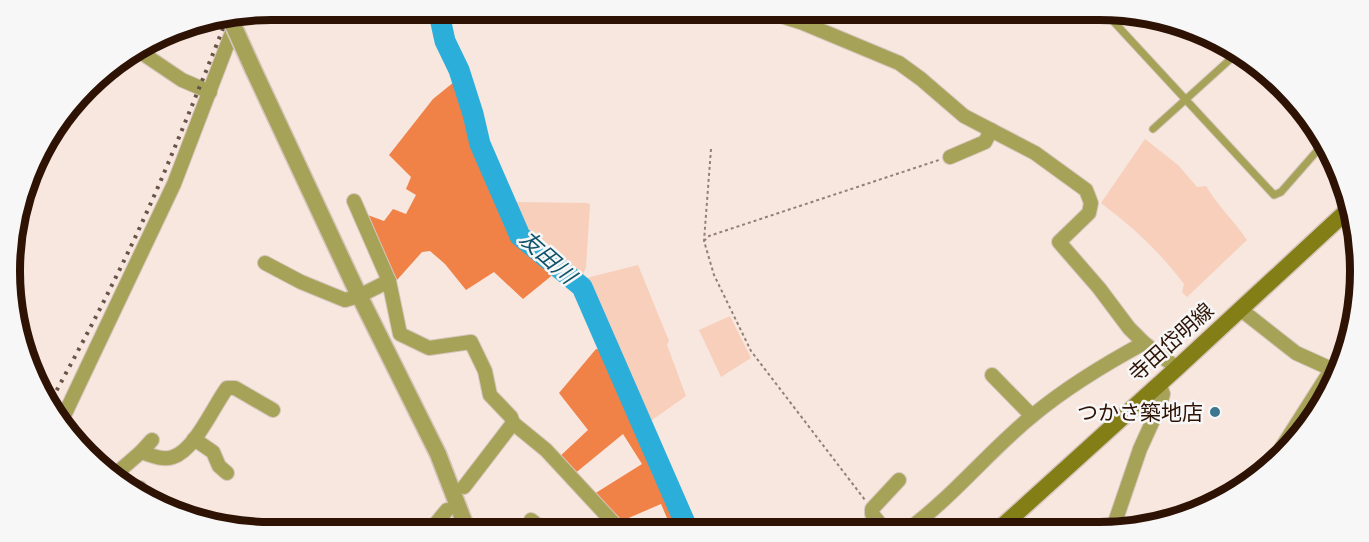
<svg xmlns="http://www.w3.org/2000/svg" width="1369" height="542" font-family="'Space Grotesk','Noto Sans JP',sans-serif">
<style>
.green{fill:#f8cfbb}
.forest{fill:#f18247}
.lines{fill:none;stroke-linecap:round;stroke-linejoin:round}
.river{stroke:#2caeda;stroke-width:21}
.service-casing{stroke:#d7c5bc;stroke-width:9}
.minor-casing{stroke:#d7c5bc;stroke-width:16}
.tertiary-casing{stroke:#d7c5bc;stroke-width:19}
.secondary-casing{stroke:#d7c5bc;stroke-width:19}
.path{stroke:#947f74;stroke-width:2;stroke-dasharray:3 3;stroke-linecap:butt}
.service{stroke:#a6a358;stroke-width:7}
.minor{stroke:#a6a358;stroke-width:14}
.tertiary{stroke:#a6a358;stroke-width:16}
.secondary{stroke:#837e16;stroke-width:16}
.rail{stroke:#6a5246;stroke-width:4;stroke-dasharray:3 6;stroke-linecap:butt}
.tertiary-bridge-casing{stroke:#d7c5bc;stroke-width:19;stroke-linecap:butt}
.tertiary-bridge{stroke:#a6a358;stroke-width:16}
.poi-dot{fill:#3c778f;stroke:#f7f7f7;stroke-width:2}
.labels{text-anchor:middle;dominant-baseline:central;stroke-width:5;stroke-linejoin:round;paint-order:stroke}
.street-label{font-size:21px;fill:#2e1305;stroke:#f7f7f7}
.poi-label{font-size:21px;fill:#2e1305;stroke:#f7f7f7;text-anchor:end}
.water-label{font-size:22px;font-style:italic;fill:#0e536a;stroke:#f7f7f7}
.rim{fill:none;stroke:#2e1305;stroke-width:8}
</style>
<rect width="100%" height="100%" fill="#f7e7df"/>
<!-- green -->
<g class="green">
<path d="M 1145,139 L 1178,165 L 1197,187 L 1206,186 C 1218,206 1234,221 1247,240 L 1187,297 L 1182,292 L 1184,284 C 1157,249 1136,230 1101,203 Z"/>
<path d="M 514,202 L 588,203 L 590,205 L 586,267 L 581,280 L 523,235 Z"/>
<path d="M 638,265 L 669,341 L 667,345 L 686,396 L 645,425 L 581,282 L 590,277 Z"/>
<path d="M 730,316 L 751,358 L 721,377 L 699,330 Z"/>
</g>
<!-- forest -->
<g class="forest">
<path d="M 454,82 L 470,130 L 516,239 L 555,273 L 523,299 L 494,272 L 466,290 L 445,264 L 430,251 L 422,252 L 397,280 L 365,214 L 384,221 L 393,209 L 406,214 L 416,195 L 406,189 L 411,177 L 389,155 L 433,99 Z"/>
<path d="M 596,349 L 606,351 L 615,369 L 686,532 L 673,532 L 661,504 L 617,523 L 594,494 L 642,464 L 623,434 L 573,475 L 558,458 L 588,430 L 559,393 Z"/>
</g>
<g class="lines">
<!-- river -->
<path class="river" d="M 438,9 L 445,41 L 459,70 L 473,114 L 480,144 L 520,236 L 582,287 L 689,532"/>
<defs>
<g id="service">
<path d="M 1114,12 L 1113,21 L 1274,195 L 1281,192 L 1324,143"/>
<path d="M 1263,70 L 1288,96"/>
<path d="M 1153,129 L 1236,54"/>
</g>
<g id="minor">
<path d="M 759,9 L 803,23 L 899,63 L 921,79 L 964,116 L 1035,153 L 1086,190 L 1091,203 L 1089,213 L 1059,242 L 1099,288 L 1129,328 L 1144,343 L 1177,368"/>
<path d="M 139,51 L 182,80 L 210,92"/>
<path d="M 950,157 L 985,142 L 991,130"/>
<path d="M 354,201 L 389,281 L 400,334 L 429,348 L 471,342 L 485,371 L 490,395 L 511,417 L 513,423 L 546,450 L 622,532"/>
<path d="M 265,263 L 301,282 L 345,300 L 359,296 L 389,281"/>
<path d="M 1240,309 L 1296,353 L 1338,372"/>
<path d="M 992,375 L 1032,416"/>
<path d="M 61,422 L 174,184 L 239,14"/>
<path d="M 194,439 L 213,452 L 219,466 L 227,473"/>
<path d="M 141,452 C 150,455 163,461 173,457 C 195,450 213,407 227,388 L 235,388 L 273,410"/>
<path d="M 1277,461 L 1282,447 L 1331,370"/>
<path d="M 111,478 L 141,452 L 152,440"/>
<path d="M 125,486 L 140,488"/>
<path d="M 464,487 L 513,423"/>
<path d="M 531,520 L 546,532"/>
<path d="M 886,531 L 872,514 L 872,509 L 899,480"/>
<path d="M 906,531 C 953,497 988,452 1032,416 C 1067,387 1105,364 1144,343"/>
<path d="M 1112,531 L 1140,449 L 1160,405 L 1163,394 L 1159,383"/>
<path d="M 428,533 L 447,510"/>
</g>
<path id="tertiary" d="M 253,69 L 353,283 L 438,454 L 468,532"/>
<path id="secondary" d="M 997,531 L 1177,368 L 1348,210"/>
</defs>
<!-- service casing -->
<use href="#service" class="service-casing"/>
<!-- minor casing -->
<use href="#minor" class="minor-casing"/>
<!-- tertiary casing -->
<use href="#tertiary" class="tertiary-casing"/>
<!-- secondary casing -->
<use href="#secondary" class="secondary-casing"/>
<!-- path -->
<g class="path">
<path d="M 711,149 L 704,241 L 714,275 L 751,351 L 865,500"/>
<path d="M 704,241 L 709,236 L 939,160"/>
<path d="M 14,321 L 27,338 L 25,351"/>
</g>
<!-- service -->
<use href="#service" class="service"/>
<!-- minor -->
<use href="#minor" class="minor"/>
<!-- tertiary -->
<use href="#tertiary" class="tertiary"/>
<!-- secondary -->
<use href="#secondary" class="secondary"/>
<!-- rail -->
<path class="rail" d="M 48,406 C 90,330 130,253 164,173 C 186,121 207,69 228,16"/>
<defs>
<path id="tertiary-bridge" d="M 229,16 L 253,69"/>
</defs>
<!-- tertiary-bridge casing -->
<use href="#tertiary-bridge" class="tertiary-bridge-casing"/>
<!-- tertiary-bridge -->
<use href="#tertiary-bridge" class="tertiary-bridge"/>
</g>
<!-- markers -->
<circle class="poi-dot" cx="1215" cy="412" r="6"/>
<g class="labels">
<!-- street labels -->
<g class="street-label">
<text transform="translate(1171 342) rotate(-42)">寺田岱明線</text>
</g>
<!-- poi labels -->
<g class="poi-label">
<text x="1203" y="412">つかさ築地店</text>
</g>
<!-- water labels -->
<g class="water-label">
<text transform="translate(548 257) rotate(42)">友田川</text>
</g>
</g>
<!-- crop -->
<path d="M0 0H1369V542H0ZM271 20H1099A251 251 0 0 1 1350 271V271A251 251 0 0 1 1099 522H271A251 251 0 0 1 20 271V271A251 251 0 0 1 271 20Z" fill="#f7f7f7" fill-rule="evenodd"/>
<path class="rim" d="M271 20H1099A251 251 0 0 1 1350 271V271A251 251 0 0 1 1099 522H271A251 251 0 0 1 20 271V271A251 251 0 0 1 271 20Z"/>
</svg>
